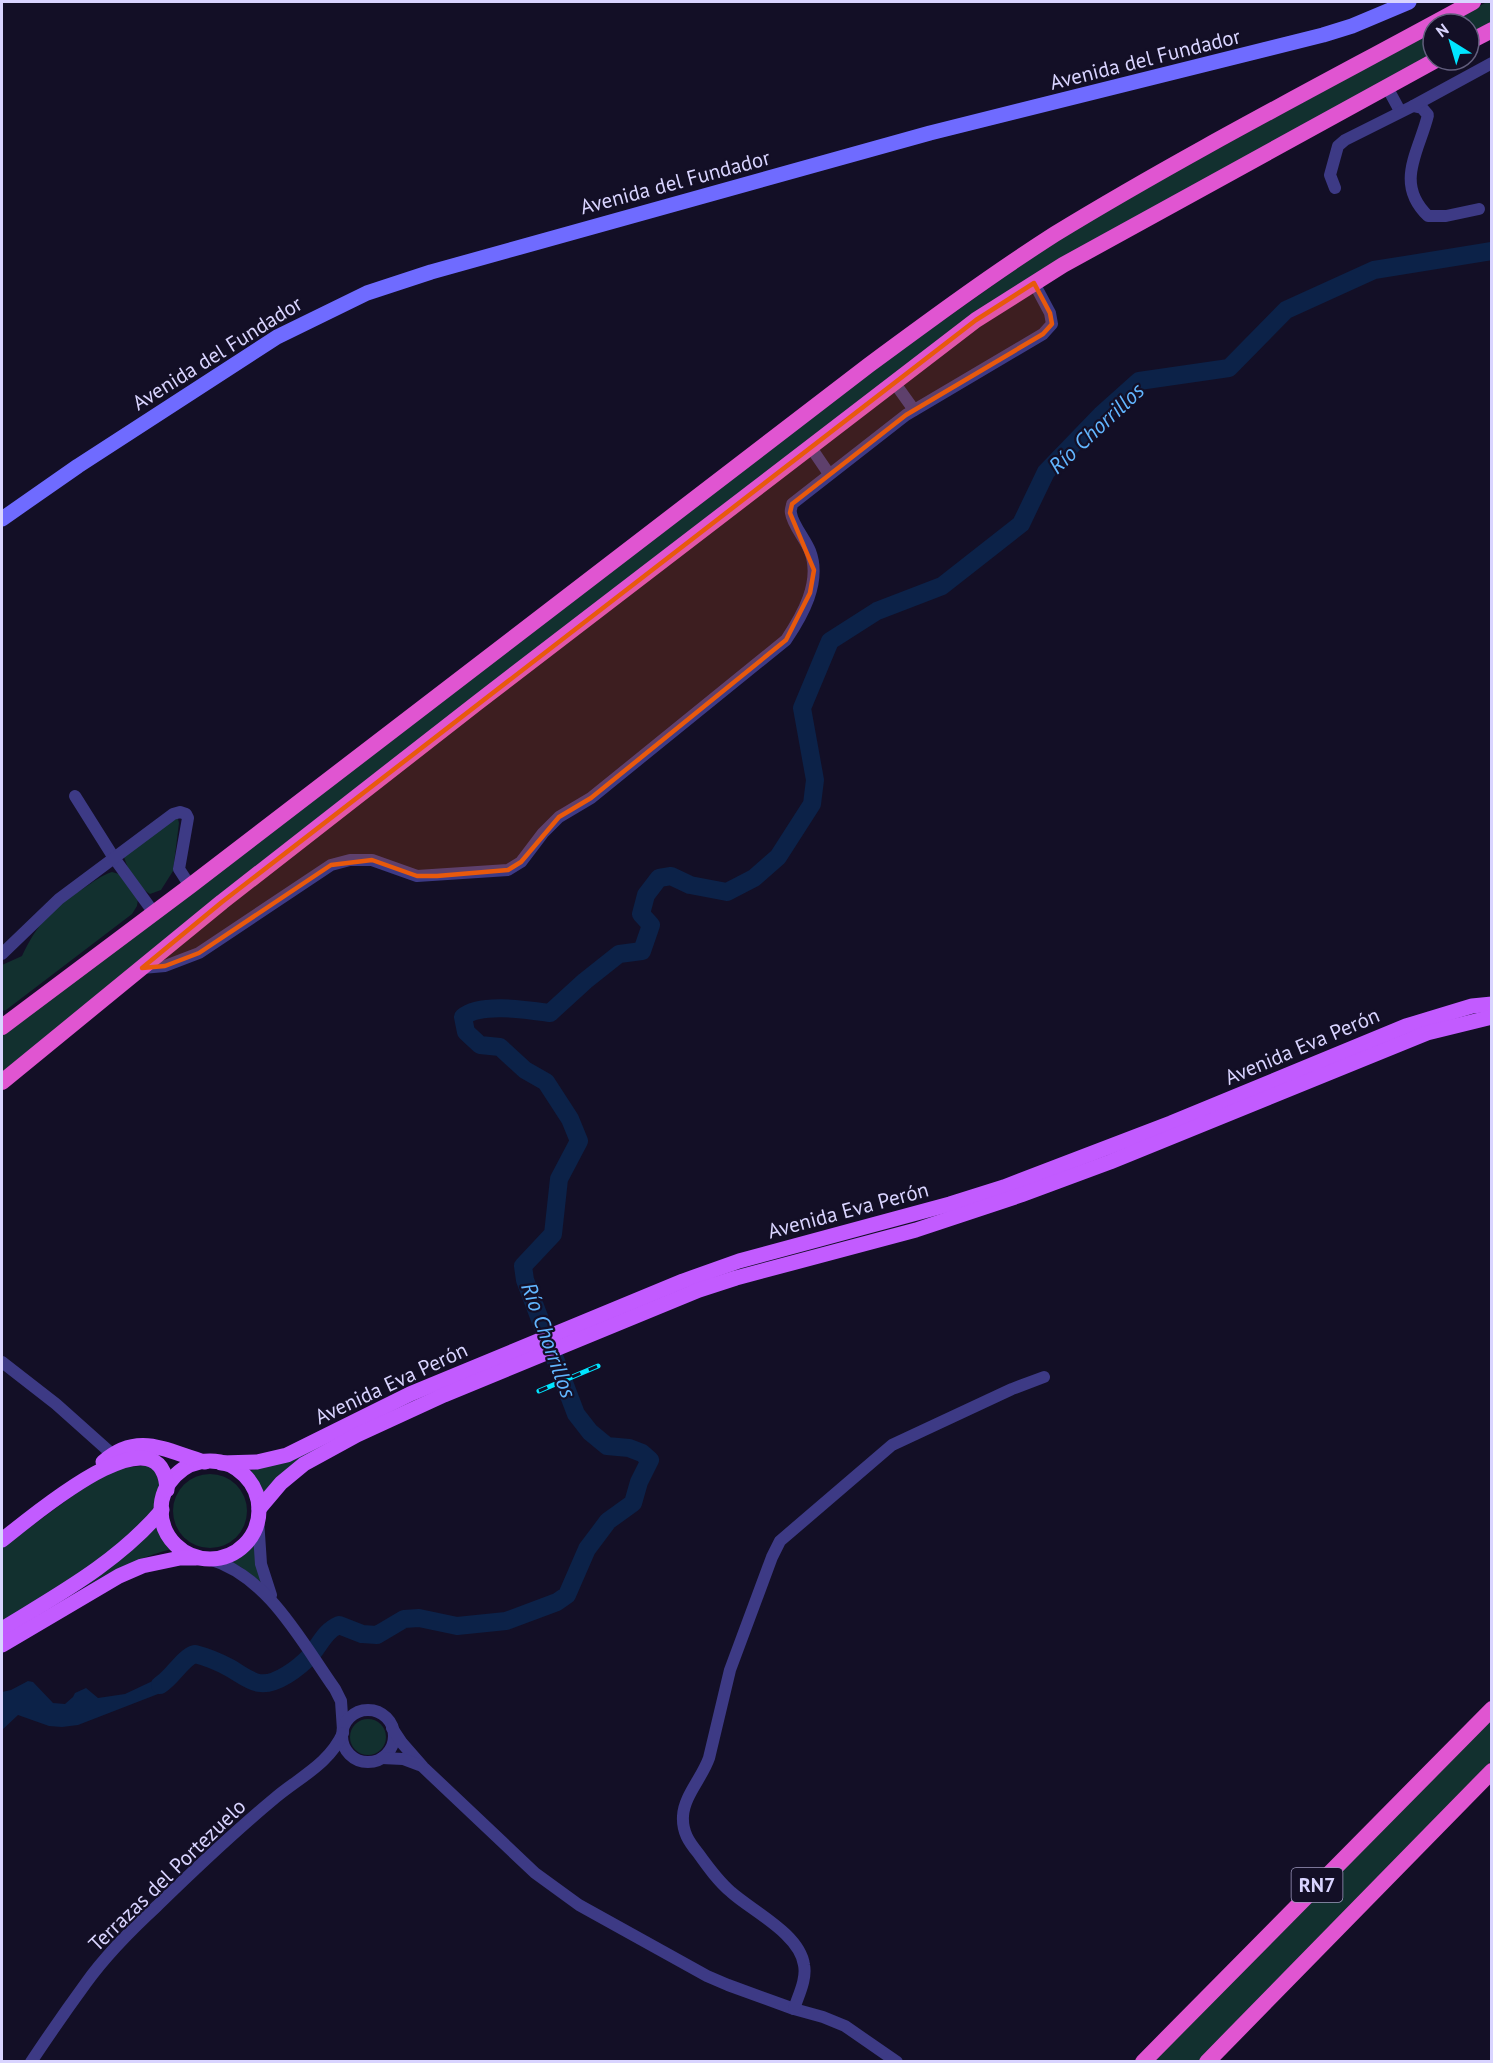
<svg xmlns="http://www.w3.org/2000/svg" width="1493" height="2063" font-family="'PT Sans',sans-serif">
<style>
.green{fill:#12302f}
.water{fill:#0c2248}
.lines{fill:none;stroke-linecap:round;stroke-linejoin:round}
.river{stroke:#0c2248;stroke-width:18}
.minor{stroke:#3d3a85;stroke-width:12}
.secondary{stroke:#6f6bff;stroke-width:15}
.primary{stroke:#c25bff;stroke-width:15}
.trunk{stroke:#e055d1;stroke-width:16}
.rail-casing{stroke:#00e5ff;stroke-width:5}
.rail{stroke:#130f26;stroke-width:3;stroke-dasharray:9;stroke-linecap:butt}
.marked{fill:#e8590c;fill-opacity:0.2;stroke:#e8590c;stroke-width:4.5;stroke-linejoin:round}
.labels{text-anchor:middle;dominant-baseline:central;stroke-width:4.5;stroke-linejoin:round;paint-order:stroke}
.shield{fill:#130f26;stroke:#9e99be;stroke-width:1.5}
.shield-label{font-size:20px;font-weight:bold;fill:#d9d4ff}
.street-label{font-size:21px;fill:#d9d4ff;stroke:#130f26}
.water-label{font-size:22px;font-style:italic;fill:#62b6ff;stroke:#130f26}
</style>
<rect width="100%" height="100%" fill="#130f26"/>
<!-- green -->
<g class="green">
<path d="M 1487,2 L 1491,2 L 1491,23 L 1469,36 L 1469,24 L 1446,24 Z"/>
<path d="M 1433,31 L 1433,56 L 1039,272 L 2,1076 L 2,1034 L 867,374 L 1059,239 L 1156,183 Z"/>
<path d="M 178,819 L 179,823 L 173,871 L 161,890 L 150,894 C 138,887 128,871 124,857 L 169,820 Z"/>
<path d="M 112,872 L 119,874 L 138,899 L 137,906 L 132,914 L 6,1010 L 2,1011 L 2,965 L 22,956 C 37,924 53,907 84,888 C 93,882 102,875 112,872 Z"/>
<path d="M 416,1400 L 386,1414 L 264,1494 L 257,1481 L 248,1472 Z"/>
<path d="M 153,1465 L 162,1492 L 150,1514 L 122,1545 L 2,1624 L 2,1548 L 109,1469 Z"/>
<circle cx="210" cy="1511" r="37"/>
<path d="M 159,1524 L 162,1525 L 176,1548 C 112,1563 57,1605 2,1638 L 2,1633 Z"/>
<path d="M 256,1530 L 263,1584 L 241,1567 L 228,1561 L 242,1551 Z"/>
<path d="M 1491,1719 L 1491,1761 L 1199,2061 L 1152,2062 Z"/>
<circle cx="368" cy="1737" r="18"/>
</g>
<!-- water -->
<path class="water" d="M 178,1669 L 172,1683 L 158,1694 L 78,1725 L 62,1727 L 49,1726 L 18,1715 L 2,1730 L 2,1692 L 11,1690 L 28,1681 L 33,1682 L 53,1703 L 65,1704 L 73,1697 L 75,1693 L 86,1688 L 98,1698 L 125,1694 Z"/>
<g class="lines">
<!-- river -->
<path class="river" d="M 160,1685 C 173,1677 183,1657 195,1654 C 207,1657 219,1662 230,1668 C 239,1673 249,1681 259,1683 C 276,1686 300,1667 311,1655 C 321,1643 325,1631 339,1625 L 362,1634 L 377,1635 L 404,1619 L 419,1618 L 457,1626 L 506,1621 L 557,1602 L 567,1595 L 587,1549 L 608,1521 L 633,1503 L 639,1482 L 650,1460 L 642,1453 L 629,1448 L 607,1446 L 590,1432 L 576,1414 L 525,1280 L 523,1266 L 553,1234 L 559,1179 L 579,1141 L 570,1119 L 546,1082 L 525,1070 L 500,1047 L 480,1045 L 466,1032 L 463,1017 C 480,1002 528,1010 550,1013 L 585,981 L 619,954 L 642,951 L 651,925 L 641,914 L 646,895 L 659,878 L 671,876 L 690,885 L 727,892 L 754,878 L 778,857 L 812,804 L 815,780 L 802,708 L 830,641 L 877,611 L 942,586 L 1021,524 L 1046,472 L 1101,415 L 1139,381 L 1229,368 L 1286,310 L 1374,270 L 1492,251"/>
<!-- minor -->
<g class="minor">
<path d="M 1387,87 L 1400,111"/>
<path d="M 1413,106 L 1422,108 L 1428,115 C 1419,152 1394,183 1428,216 L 1446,216 L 1479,209"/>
<path d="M 1335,188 L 1330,175 L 1338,146 L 1345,140 L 1413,106 L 1492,63"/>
<path d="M 894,382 L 914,410"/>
<path d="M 810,446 L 829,474"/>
<path d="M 75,796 L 114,858 L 154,913"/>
<path d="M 2,954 L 59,899 L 173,814 L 180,812 L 186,814 L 188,818 L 179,869 L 190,886"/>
<path d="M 142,968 L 165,966 L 199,953 L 331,865 L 350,860 L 372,860 L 417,876 L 508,870 L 521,862 L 543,833 L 559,817 L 591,798 L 786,640 C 802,616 822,582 810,551 C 806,540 792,524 791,513 C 790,510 792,507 792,504 L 906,415 L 1043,334 L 1052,324 L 1050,313 L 1034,283"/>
<path d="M 2,1362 L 56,1404 L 112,1454"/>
<path d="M 258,1519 L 261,1564 L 271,1595"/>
<path d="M 209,1559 C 268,1576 301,1641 335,1689 L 341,1701 L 343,1730"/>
<circle cx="368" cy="1736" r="26"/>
<path d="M 392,1728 L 402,1743 L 423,1767 L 535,1873 L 579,1905 L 707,1976 L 728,1985 L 794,2009 L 823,2017 L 845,2026 L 897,2062"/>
<path d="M 382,1758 L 403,1759 L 419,1765"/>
<path d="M 794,2009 C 798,1996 807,1979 804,1965 C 800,1934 752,1911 731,1892 C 718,1881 708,1867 698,1853 C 689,1842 682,1832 683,1816 C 684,1796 702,1778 709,1758 L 730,1670 L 772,1557 L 780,1541 L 892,1445 L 1012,1389 L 1044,1377"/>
<path d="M 31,2062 C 49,2035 67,2009 86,1983 C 106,1955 132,1929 157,1906 C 195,1869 234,1832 275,1798 C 300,1777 329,1764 343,1733"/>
</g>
<!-- secondary -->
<path class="secondary" d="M 2,519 L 78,466 L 277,337 L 367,293 L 431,272 L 930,133 L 1323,35 L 1352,26 L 1409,2"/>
<!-- primary -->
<g class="primary">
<circle cx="210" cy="1510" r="49"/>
<path d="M 103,1462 C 138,1431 166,1451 205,1462"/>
<path d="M 221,1463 L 257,1462 L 287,1455 L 410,1394 L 683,1281 L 739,1261 L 950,1204 L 1004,1187 L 1171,1123 L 1406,1026 L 1472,1006 L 1492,1004"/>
<path d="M 259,1509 L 281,1483 L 304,1464 L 357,1435 L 444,1395 L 699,1290 L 736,1278 L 916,1230 L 1021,1195 L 1110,1162 L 1427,1033 L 1492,1017"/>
<path d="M 2,1540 C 27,1521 163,1402 167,1490"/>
<path d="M 2,1629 C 59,1594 118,1562 162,1510"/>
<path d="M 2,1645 L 119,1576 L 142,1566 L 180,1558 L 196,1558"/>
</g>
<!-- trunk -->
<g class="trunk">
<path d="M 1469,42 L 1492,30"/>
<path d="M 2,1027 L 190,886 L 869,365 C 930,320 991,275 1055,234 C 1191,151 1334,78 1473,2"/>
<path d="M 2,1082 L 222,902 L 477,703 L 976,320 L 1063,265 L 1436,60"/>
<path d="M 1143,2062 L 1492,1709"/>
<path d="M 1207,2062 L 1492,1771"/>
</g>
<defs>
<path id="rail" d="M 539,1391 L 598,1366"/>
</defs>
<!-- rail casing -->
<use href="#rail" class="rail-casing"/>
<!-- rail -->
<use href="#rail" class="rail"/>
</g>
<!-- marked area -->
<path class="marked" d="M 1034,283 L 1050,313 L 1052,324 L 1043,334 L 906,415 L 792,504 L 790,513 L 814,570 L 810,593 L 786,640 L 591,798 L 559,817 L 521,862 L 508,870 L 437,876 L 417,876 L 372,860 L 331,865 L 199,953 L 165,966 L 142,968 L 222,902 L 976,320 Z"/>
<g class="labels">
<!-- shield labels -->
<rect class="shield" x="1291.5" y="1868" width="51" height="34" rx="4.5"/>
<g class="shield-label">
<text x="1317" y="1885">RN7</text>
</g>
<!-- street labels -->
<g class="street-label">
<text transform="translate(1145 59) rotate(-14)">Avenida del Fundador</text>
<text transform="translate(675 182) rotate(-15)">Avenida del Fundador</text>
<text transform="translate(217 353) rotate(-32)">Avenida del Fundador</text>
<text transform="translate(1302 1046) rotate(-23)">Avenida Eva Perón</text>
<text transform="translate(848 1210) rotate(-15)">Avenida Eva Perón</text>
<text transform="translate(391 1383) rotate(-25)">Avenida Eva Perón</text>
<text transform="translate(167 1875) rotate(-44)">Terrazas del Portezuelo</text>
</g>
<!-- water labels -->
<g class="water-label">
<text transform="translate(1096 428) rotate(-43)">Río Chorrillos</text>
<text transform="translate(549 1340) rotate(70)">Río Chorrillos</text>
</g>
</g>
<!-- border -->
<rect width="1493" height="2063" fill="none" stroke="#d9d4ff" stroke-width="6"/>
<!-- north arrow -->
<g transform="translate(1451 42) rotate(323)"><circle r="28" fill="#130f26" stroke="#625e7d" stroke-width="1.5"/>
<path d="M0-4.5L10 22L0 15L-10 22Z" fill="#00e5ff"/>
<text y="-9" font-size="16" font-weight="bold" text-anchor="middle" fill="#d9d4ff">N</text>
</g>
</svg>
